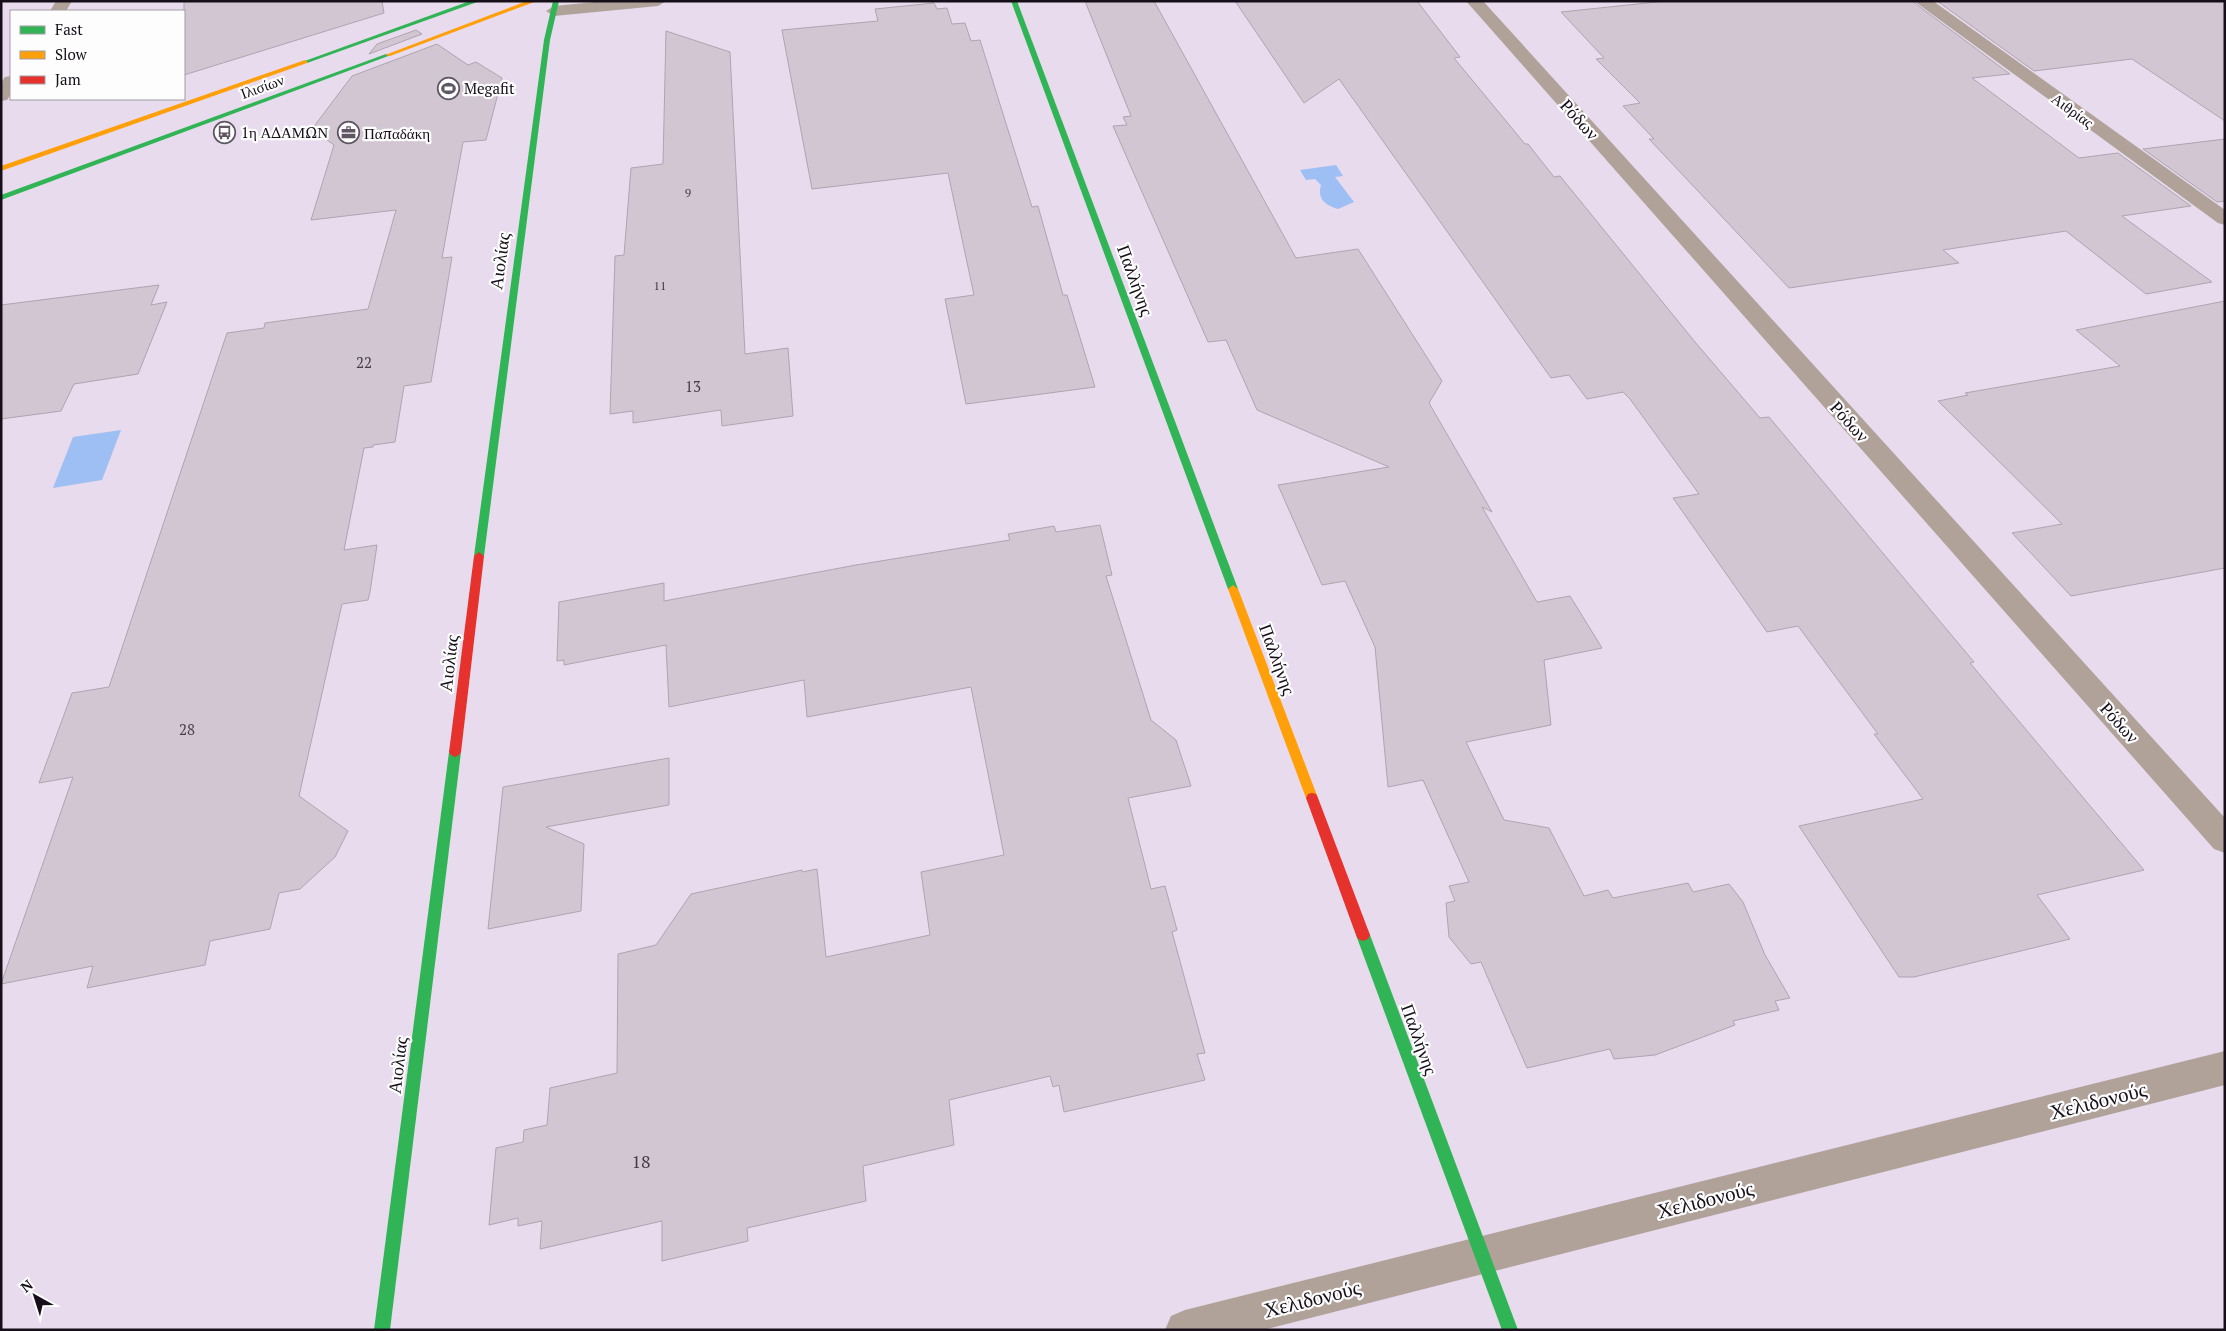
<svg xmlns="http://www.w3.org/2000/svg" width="2226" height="1331" font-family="'PT Serif',serif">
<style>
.water{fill:#9ebff3}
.building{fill:#d2c6d3;stroke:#afa4b0}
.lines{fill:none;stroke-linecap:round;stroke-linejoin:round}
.street{fill:#b0a199;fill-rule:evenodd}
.fast{fill:#30b455;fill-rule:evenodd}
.slow{fill:#ff9f0a;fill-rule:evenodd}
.jam{fill:#e5322d;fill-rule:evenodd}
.labels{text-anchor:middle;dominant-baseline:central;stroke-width:4.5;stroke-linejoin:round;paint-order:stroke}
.far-number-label{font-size:12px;fill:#463d48}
.far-street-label{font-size:15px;fill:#160e19;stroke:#fdfdfd}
.far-poi-label{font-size:15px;fill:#160e19;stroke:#fdfdfd;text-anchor:start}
.number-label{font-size:15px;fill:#463d48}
.street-label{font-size:18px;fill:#160e19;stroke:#fdfdfd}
.near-number-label{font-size:18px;fill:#463d48}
.near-street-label{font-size:21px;fill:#160e19;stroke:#fdfdfd}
</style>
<rect width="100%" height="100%" fill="#e7dbed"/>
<!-- water -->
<g class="water">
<path d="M 1336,165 L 1343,176 L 1335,177 L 1354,202 L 1338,209 C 1325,205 1317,199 1321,185 L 1315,179 L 1306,180 L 1300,170 Z"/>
<path d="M 121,430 L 102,480 L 53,488 L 73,437 Z"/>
</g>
<!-- building -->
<g class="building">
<path d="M 184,1 L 382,1 L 384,13 L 184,75 Z"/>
<path d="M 1085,1 L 1154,1 L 1296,258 L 1358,249 L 1442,381 L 1429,403 L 1492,512 L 1482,507 L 1537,602 L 1570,596 L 1602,648 L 1544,660 L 1551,725 L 1466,742 L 1504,820 L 1549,828 L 1584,896 L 1608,890 L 1613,898 L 1688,883 L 1693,892 L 1729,884 L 1743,902 L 1765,955 L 1790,998 L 1775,1001 L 1779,1010 L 1733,1021 L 1735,1025 L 1655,1055 L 1614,1059 L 1610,1049 L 1527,1068 L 1481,962 L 1471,964 L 1449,937 L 1446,903 L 1455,901 L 1449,886 L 1469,882 L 1423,780 L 1388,787 L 1375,647 L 1345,581 L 1322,585 L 1278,485 L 1389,467 L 1257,410 L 1226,340 L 1208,342 L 1113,126 L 1127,125 L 1123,117 L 1131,116 Z"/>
<path d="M 1235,1 L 1417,1 L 1460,57 L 1454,58 L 1525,144 L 1528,144 L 1554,177 L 1560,176 L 1695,342 L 1760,418 L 1769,417 L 1974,662 L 1970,663 L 2144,870 L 2037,895 L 2070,939 L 1914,977 L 1899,977 L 1799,826 L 1923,799 L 1874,734 L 1878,734 L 1798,626 L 1767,632 L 1673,498 L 1699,494 L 1630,399 L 1623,392 L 1587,399 L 1569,375 L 1551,378 L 1339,79 L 1304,103 Z"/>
<path d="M 1666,1 L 1912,1 L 2010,74 L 1972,78 L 2079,158 L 2118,153 L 2191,206 L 2122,216 L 2212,282 L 2146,294 L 2066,231 L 1943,250 L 1959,263 L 1789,288 L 1649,139 L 1654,139 L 1623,106 L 1640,103 L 1596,59 L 1604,58 L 1561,12 Z"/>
<path d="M 1937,1 L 2225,1 L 2225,121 L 2132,59 L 2034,71 Z"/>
<path d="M 934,3 L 937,9 L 947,8 L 952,24 L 965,23 L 971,41 L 980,40 L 1032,207 L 1038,206 L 1063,295 L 1067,295 L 1095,387 L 966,404 L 945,299 L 974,295 L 948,173 L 812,189 L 782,30 L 878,21 L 875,9 Z"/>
<path d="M 416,30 L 422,34 L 369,54 L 377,44 Z"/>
<path d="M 666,31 L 730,52 L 745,354 L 788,348 L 793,416 L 722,426 L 721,410 L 633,423 L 633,411 L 610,414 L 615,256 L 624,255 L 631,168 L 663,164 Z"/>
<path d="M 437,44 L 468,65 L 476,62 L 502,78 L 486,140 L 463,142 L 442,258 L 452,257 L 431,382 L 404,386 L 395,442 L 373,445 L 373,447 L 364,448 L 344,550 L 377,545 L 370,592 L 368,600 L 342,604 L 299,796 L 348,831 L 335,857 L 300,889 L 279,893 L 270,929 L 210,941 L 205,965 L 87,988 L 93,966 L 1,984 L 73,777 L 39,783 L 72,693 L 109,687 L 227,333 L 264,328 L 265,323 L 368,309 L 396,210 L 311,220 L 334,145 L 312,129 L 352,76 Z"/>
<path d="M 2225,139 L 2225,201 L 2217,202 L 2143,149 Z"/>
<path d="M 159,285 L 151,305 L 167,302 L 138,374 L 74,384 L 61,411 L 1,419 L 1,305 Z"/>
<path d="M 2225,301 L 2225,568 L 2071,596 L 2012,533 L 2062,524 L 1938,401 L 1968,395 L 1965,393 L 2120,366 L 2076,330 Z"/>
<path d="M 1100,525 L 1112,575 L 1106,576 L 1151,720 L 1176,740 L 1191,786 L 1128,798 L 1151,889 L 1165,886 L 1177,930 L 1172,932 L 1205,1053 L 1197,1054 L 1205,1080 L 1064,1112 L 1059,1085 L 1053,1087 L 1050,1076 L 949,1100 L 954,1145 L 863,1166 L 866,1201 L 747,1228 L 748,1241 L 662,1261 L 662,1221 L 540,1249 L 542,1221 L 518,1226 L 518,1218 L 489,1225 L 496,1148 L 523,1142 L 524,1130 L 547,1125 L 550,1088 L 617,1073 L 618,954 L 656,945 L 691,894 L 802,870 L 802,872 L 817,869 L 826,957 L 930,935 L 921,872 L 1004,855 L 971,687 L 807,717 L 804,680 L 669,707 L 666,645 L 564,665 L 564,660 L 557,661 L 559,602 L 664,583 L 664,601 L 856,565 L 1010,540 L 1008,534 L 1054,526 L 1056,532 Z"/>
<path d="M 669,758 L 669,805 L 546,827 L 584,844 L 581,911 L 488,929 L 503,787 Z"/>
</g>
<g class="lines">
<!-- street -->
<g class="street">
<path d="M 56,1 L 72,1 L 66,11 L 50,11 Z"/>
<path d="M 606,1 L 666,1 L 658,6 L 554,16 L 546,11 L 554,6 Z"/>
<path d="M 1466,1 L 1483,1 L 2225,818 L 2225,853 L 2214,849 Z"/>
<path d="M 1914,1 L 1933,1 L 2225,210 L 2225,225 L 2218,223 Z"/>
<path d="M 11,76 L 11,94 L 7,100 L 1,101 L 1,83 L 5,77 Z"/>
<path d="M 2225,1051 L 2225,1085 L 1263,1330 L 1165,1330 L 1171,1316 L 1185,1310 Z"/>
</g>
<!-- fast -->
<g class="fast">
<path d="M 470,1 L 480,1 L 307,63 L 302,62 Z"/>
<path d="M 553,1 L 559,1 L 550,40 L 484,556 L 479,560 L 474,556 L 544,40 Z"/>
<path d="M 1011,1 L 1017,1 L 1238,589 L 1237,592 L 1233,593 L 1228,589 Z"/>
<path d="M 386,54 L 391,55 L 1,200 L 1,195 Z"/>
<path d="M 455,747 L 459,749 L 461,752 L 390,1330 L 374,1330 L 449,752 L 451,749 Z"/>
<path d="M 1363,929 L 1368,931 L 1370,935 L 1518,1330 L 1502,1330 L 1356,935 L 1358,931 Z"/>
</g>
<!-- slow -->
<g class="slow">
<path d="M 527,1 L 537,1 L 390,56 L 385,55 Z"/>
<path d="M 305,60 L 307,61 L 307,63 L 1,171 L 1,166 Z"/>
<path d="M 1233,585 L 1238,589 L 1318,798 L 1316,802 L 1312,803 L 1308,802 L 1306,798 L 1228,589 Z"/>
</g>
<!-- jam -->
<g class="jam">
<path d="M 479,552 L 484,556 L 461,752 L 459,755 L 455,757 L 451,755 L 449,752 L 474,556 Z"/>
<path d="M 1312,793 L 1316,794 L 1318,798 L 1370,935 L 1368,939 L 1363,941 L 1358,939 L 1356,935 L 1306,798 L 1308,794 Z"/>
</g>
</g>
<!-- icons -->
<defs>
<symbol id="stadium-ring" viewBox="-11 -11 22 22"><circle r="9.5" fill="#fdfdfd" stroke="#5f5663" stroke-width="1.5"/><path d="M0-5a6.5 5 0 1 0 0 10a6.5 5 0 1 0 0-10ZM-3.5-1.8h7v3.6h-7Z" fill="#5f5663"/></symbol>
<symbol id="bus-ring" viewBox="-11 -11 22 22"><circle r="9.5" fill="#fdfdfd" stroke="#5f5663" stroke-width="1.5"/><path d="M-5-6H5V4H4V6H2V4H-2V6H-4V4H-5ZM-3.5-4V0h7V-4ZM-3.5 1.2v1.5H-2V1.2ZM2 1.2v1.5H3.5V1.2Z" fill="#5f5663"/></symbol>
<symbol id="office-ring" viewBox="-11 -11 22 22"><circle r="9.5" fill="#fdfdfd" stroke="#5f5663" stroke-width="1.5"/><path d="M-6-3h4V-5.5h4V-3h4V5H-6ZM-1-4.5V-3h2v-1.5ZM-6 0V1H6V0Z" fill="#5f5663"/></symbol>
</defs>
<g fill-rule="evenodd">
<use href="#stadium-ring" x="436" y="76" width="25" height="25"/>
<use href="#bus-ring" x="212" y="120" width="25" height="25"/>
<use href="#office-ring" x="336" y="120" width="25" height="25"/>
</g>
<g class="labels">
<!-- far-number labels -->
<g class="far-number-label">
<text x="688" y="192">9</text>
<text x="660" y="285">11</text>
</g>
<!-- far-street labels -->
<g class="far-street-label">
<text transform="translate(262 86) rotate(-20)">Ιλισίων</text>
<text transform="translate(2073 110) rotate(36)">Αιθρίας</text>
</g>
<!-- far-poi labels -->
<g class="far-poi-label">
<text x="464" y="88">Megafit</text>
<text x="241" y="132">1η ΑΔΑΜΩΝ</text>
<text x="364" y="133">Παπαδάκη</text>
</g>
<!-- number labels -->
<g class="number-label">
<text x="364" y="362">22</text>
<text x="693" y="386">13</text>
<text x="187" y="729">28</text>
</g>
<!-- street labels -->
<g class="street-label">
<text transform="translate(1580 119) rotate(48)">Ρόδων</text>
<text transform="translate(499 261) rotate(-82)">Αιολίας</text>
<text transform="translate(1136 280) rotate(70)">Παλλήνης</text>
<text transform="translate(1850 421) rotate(48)">Ρόδων</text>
<text transform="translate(1278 659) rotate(70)">Παλλήνης</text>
<text transform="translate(448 663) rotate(-83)">Αιολίας</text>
<text transform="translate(2120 722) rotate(48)">Ρόδων</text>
<text transform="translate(1420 1039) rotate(70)">Παλλήνης</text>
<text transform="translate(397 1065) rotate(-83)">Αιολίας</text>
</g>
<!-- near-number labels -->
<g class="near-number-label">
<text x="641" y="1161">18</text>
</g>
<!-- near-street labels -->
<g class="near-street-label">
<text transform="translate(2098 1100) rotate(-14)">Χελιδονούς</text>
<text transform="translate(1705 1199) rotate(-14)">Χελιδονούς</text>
<text transform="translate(1312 1298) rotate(-14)">Χελιδονούς</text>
</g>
</g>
<!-- border -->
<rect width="2226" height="1331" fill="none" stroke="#160e19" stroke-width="5"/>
<!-- legend -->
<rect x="10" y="10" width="175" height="90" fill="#fdfdfd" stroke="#a19da2"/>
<rect x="20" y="26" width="25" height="8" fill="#30b455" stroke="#a19da2"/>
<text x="55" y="35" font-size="15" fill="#160e19">Fast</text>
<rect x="20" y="51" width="25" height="8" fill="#ff9f0a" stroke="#a19da2"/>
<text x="55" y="60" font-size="15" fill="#160e19">Slow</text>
<rect x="20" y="76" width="25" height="8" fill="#e5322d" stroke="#a19da2"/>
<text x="55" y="85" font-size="15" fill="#160e19">Jam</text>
<!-- north arrow -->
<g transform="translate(35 1296) rotate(321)" stroke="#fdfdfd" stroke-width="4" paint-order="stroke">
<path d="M0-4L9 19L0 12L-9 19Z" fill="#160e19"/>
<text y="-8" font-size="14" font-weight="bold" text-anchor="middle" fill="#160e19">N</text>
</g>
</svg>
